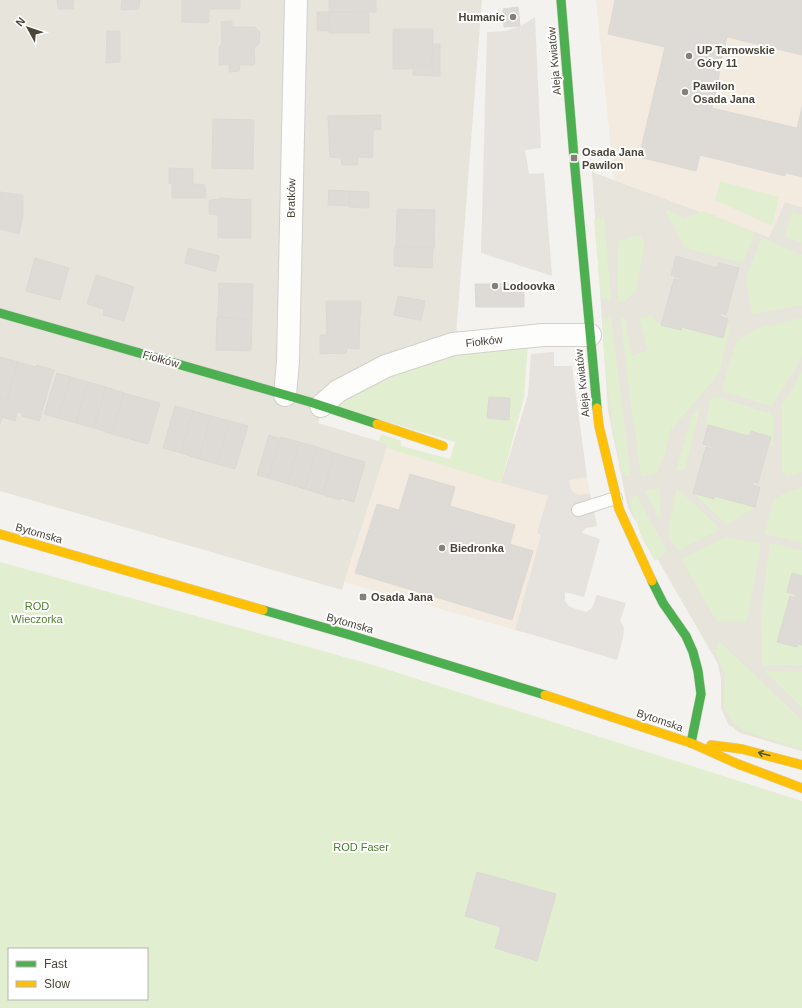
<svg xmlns="http://www.w3.org/2000/svg" width="802" height="1008" font-family="Helvetica,sans-serif">
<style>
.residential{fill:#e7e4dc}
.commercial{fill:#f3ebdf}
.green{fill:#e1eecf;fill-rule:evenodd}
.parking{fill:#e6e3df}
.building{fill:#dedbd6;stroke:#dcd9d4}
.lines{fill:none;stroke-linecap:round;stroke-linejoin:round}
.lane-casing{stroke:#d2d0cb;stroke-width:14}
.street-casing{stroke:#d2d0cb;stroke-width:24}
.fast-casing{stroke:#d3cfc5;stroke-width:10}
.slow-casing{stroke:#d3cfc5;stroke-width:10}
.lane{stroke:#fdfdfc;stroke-width:12}
.street{stroke:#fdfdfc;stroke-width:22}
.fast{stroke:#4caf50;stroke-width:9}
.slow{stroke:#ffc107;stroke-width:9}
.oneway{stroke:#4b593e}
.poi-dot{fill:#868178;stroke:#fff;stroke-width:1.5}
.labels{text-anchor:middle;dominant-baseline:central;stroke-width:4;stroke-linejoin:round;paint-order:stroke}
.poi-label{font-size:11px;font-weight:bold;fill:#4b4439;stroke:#fff;text-anchor:start}
.street-label{font-size:11px;fill:#4b4439;stroke:#fff}
.park-label{font-size:11px;fill:#4a7f2a;stroke:#fff}
</style>
<rect width="100%" height="100%" fill="#f4f2ee"/>
<!-- residential -->
<g class="residential">
<path d="M 0,0 L 482,0 L 456,336 L 328,389 L 318,423 L 388,444 L 342,590 L 0,491 Z"/>
<path d="M 592,172 L 769,237 L 785,202 L 802,207 L 802,751 L 740,733 L 728,724 L 721,708 L 721,679 L 718,664 L 628,508 L 608,411 Z"/>
</g>
<!-- commercial -->
<g class="commercial">
<path d="M 596,0 L 802,0 L 802,207 L 785,202 L 769,237 L 614,180 Z"/>
<path d="M 554,352 L 554,366 L 572,366 L 587,477 L 597,526 L 586,528 L 583,531 L 582,533 L 600,539 L 584,597 L 565,592 L 565,601 L 567,604 L 570,607 L 586,612 L 592,608 L 597,595 L 626,603 L 620,621 L 624,628 L 623,638 L 617,660 L 530,634 L 515,630 L 344,582 L 387,448 L 501,482 L 528,395 L 531,354 Z"/>
</g>
<!-- green -->
<g class="green">
<path d="M 720,181 L 779,197 L 772,226 L 715,200 Z"/>
<path d="M 665,208 L 684,219 L 704,211 L 755,233 L 743,263 L 685,248 Z"/>
<path d="M 792,212 L 802,215 L 802,243 L 785,236 Z"/>
<path d="M 604,216 L 611,300 L 601,298 L 594,220 Z"/>
<path d="M 638,235 L 645,241 L 636,292 L 624,302 L 618,301 L 618,241 Z"/>
<path d="M 762,238 L 802,255 L 802,305 L 752,314 L 746,277 Z"/>
<path d="M 651,315 L 661,325 L 681,330 L 682,327 L 722,338 L 727,324 L 730,326 L 719,374 L 671,430 L 663,461 L 657,473 L 647,476 L 641,476 L 628,383 L 621,318 L 625,318 L 632,356 L 648,350 L 639,318 Z"/>
<path d="M 611,317 L 631,476 L 627,477 L 622,473 L 613,430 L 604,356 L 603,318 Z"/>
<path d="M 802,318 L 802,357 L 772,406 L 724,392 L 722,388 L 736,342 L 757,328 Z"/>
<path d="M 528,343 L 524,398 L 501,483 L 387,448 L 388,444 L 379,441 L 381,434 L 401,441 L 401,446 L 450,459 L 455,442 L 338,407 L 343,393 L 457,350 Z"/>
<path d="M 802,371 L 802,472 L 788,477 L 782,472 L 782,405 L 793,386 Z"/>
<path d="M 714,396 L 769,413 L 773,417 L 774,446 L 769,445 L 771,437 L 751,431 L 749,436 L 705,425 L 710,401 Z"/>
<path d="M 701,405 L 685,470 L 676,471 L 691,417 Z"/>
<path d="M 676,487 L 721,529 L 678,551 L 668,535 Z"/>
<path d="M 802,487 L 802,543 L 765,534 L 773,500 L 781,495 Z"/>
<path d="M 660,488 L 661,521 L 644,491 Z"/>
<path d="M 693,493 L 713,499 L 714,496 L 755,507 L 727,525 Z"/>
<path d="M 636,494 L 666,549 L 664,555 L 655,561 L 642,538 L 629,501 Z"/>
<path d="M 726,537 L 761,543 L 747,621 L 717,622 L 681,559 Z"/>
<path d="M 770,543 L 802,550 L 802,576 L 792,574 L 787,592 L 796,595 L 796,597 L 790,596 L 778,642 L 797,647 L 798,644 L 802,645 L 802,665 L 762,666 L 761,612 Z"/>
<path d="M 0,562 L 370,664 L 802,801 L 802,1008 L 0,1008 ZM 9,949 L 147,949 L 147,999 L 9,999 Z"/>
<path d="M 720,642 L 802,720 L 802,749 L 750,733 L 736,726 L 723,707 L 725,674 L 714,650 Z"/>
<path d="M 764,671 L 802,672 L 802,708 Z"/>
</g>
<!-- parking -->
<g class="parking">
<path d="M 535,17 L 541,148 L 525,150 L 529,174 L 544,173 L 552,276 L 481,253 L 487,32 L 505,31 L 521,26 Z"/>
<path d="M 554,352 L 554,366 L 572,366 L 587,477 L 569,480 L 570,487 L 573,492 L 579,495 L 590,493 L 597,526 L 586,528 L 583,531 L 582,533 L 600,539 L 584,597 L 565,592 L 565,601 L 567,604 L 570,607 L 586,612 L 592,608 L 597,595 L 626,603 L 620,621 L 624,628 L 623,638 L 617,660 L 530,634 L 515,630 L 541,535 L 537,533 L 548,496 L 501,483 L 528,395 L 531,354 Z"/>
</g>
<!-- building -->
<g class="building">
<path d="M 57,0 L 74,0 L 73,9 L 58,9 Z"/>
<path d="M 122,0 L 140,0 L 139,9 L 121,10 Z"/>
<path d="M 182,0 L 240,0 L 240,9 L 209,9 L 209,22 L 206,23 L 182,22 Z"/>
<rect x="329" y="0" width="47" height="12"/>
<path d="M 615,0 L 802,0 L 802,55 L 727,37 L 720,63 L 719,76 L 712,108 L 797,128 L 802,107 L 802,177 L 786,173 L 785,176 L 700,155 L 696,171 L 639,157 L 665,47 L 608,34 Z"/>
<path d="M 518,7 L 520,26 L 504,27 L 503,9 Z"/>
<rect x="317" y="12" width="12" height="19"/>
<path d="M 329,12 L 369,13 L 369,33 L 329,33 Z"/>
<path d="M 232,21 L 232,27 L 255,27 L 260,32 L 259,44 L 254,48 L 255,64 L 253,65 L 240,65 L 239,71 L 229,72 L 229,65 L 219,65 L 219,47 L 221,45 L 222,41 L 221,22 Z"/>
<path d="M 393,29 L 433,29 L 432,65 L 413,65 L 412,69 L 393,69 Z"/>
<path d="M 107,31 L 120,31 L 120,62 L 106,63 Z"/>
<path d="M 433,44 L 440,44 L 440,76 L 413,75 L 413,65 L 432,65 Z"/>
<path d="M 381,115 L 381,129 L 373,130 L 373,157 L 369,158 L 358,157 L 357,165 L 342,165 L 341,158 L 330,157 L 328,116 Z"/>
<path d="M 213,119 L 254,120 L 253,169 L 212,168 Z"/>
<path d="M 169,168 L 193,169 L 193,184 L 205,185 L 206,198 L 172,198 L 172,184 L 169,183 Z"/>
<path d="M 329,190 L 350,191 L 350,206 L 328,205 Z"/>
<path d="M 350,191 L 369,192 L 369,208 L 349,207 Z"/>
<path d="M 0,192 L 23,195 L 23,214 L 19,234 L 0,229 Z"/>
<path d="M 220,198 L 251,200 L 251,238 L 218,238 L 218,215 L 209,214 L 209,202 L 210,200 L 219,199 Z"/>
<path d="M 397,209 L 435,210 L 434,248 L 396,247 Z"/>
<path d="M 394,247 L 433,248 L 432,268 L 394,266 Z"/>
<path d="M 188,248 L 219,256 L 216,271 L 213,271 L 185,263 Z"/>
<path d="M 676,256 L 717,268 L 719,263 L 739,268 L 726,315 L 721,313 L 720,316 L 728,319 L 723,338 L 682,327 L 681,330 L 661,325 L 674,279 L 680,280 L 680,278 L 671,275 Z"/>
<path d="M 35,258 L 69,268 L 60,300 L 26,291 Z"/>
<path d="M 96,275 L 134,287 L 124,321 L 103,315 L 104,309 L 87,304 Z"/>
<path d="M 219,283 L 253,284 L 252,320 L 218,317 Z"/>
<path d="M 475,284 L 524,284 L 524,307 L 476,307 Z"/>
<path d="M 398,296 L 425,301 L 421,320 L 419,320 L 394,315 Z"/>
<path d="M 326,301 L 361,301 L 361,313 L 360,316 L 359,349 L 347,348 L 346,353 L 320,354 L 320,335 L 327,335 Z"/>
<path d="M 217,317 L 252,320 L 251,351 L 216,350 Z"/>
<path d="M 0,357 L 18,362 L 7,401 L 0,399 Z"/>
<path d="M 18,362 L 36,367 L 36,365 L 54,370 L 39,421 L 22,416 L 23,413 L 17,412 L 15,421 L 2,417 Z"/>
<path d="M 57,373 L 71,377 L 58,418 L 44,414 Z"/>
<path d="M 71,377 L 88,382 L 76,423 L 58,418 Z"/>
<path d="M 88,382 L 106,387 L 94,428 L 76,423 Z"/>
<path d="M 106,387 L 124,393 L 112,434 L 94,428 Z"/>
<path d="M 124,393 L 160,403 L 148,444 L 112,434 Z"/>
<path d="M 489,397 L 510,398 L 509,420 L 487,418 Z"/>
<path d="M 0,399 L 7,401 L 0,424 Z"/>
<path d="M 175,406 L 193,411 L 181,453 L 163,448 Z"/>
<path d="M 193,411 L 211,416 L 199,459 L 181,453 Z"/>
<path d="M 211,416 L 230,421 L 217,464 L 199,459 Z"/>
<path d="M 230,421 L 248,426 L 235,469 L 217,464 Z"/>
<path d="M 708,425 L 749,436 L 751,431 L 771,437 L 758,483 L 753,482 L 752,485 L 760,487 L 755,507 L 714,496 L 714,499 L 693,493 L 706,447 L 712,449 L 713,447 L 703,444 Z"/>
<path d="M 269,435 L 280,439 L 268,478 L 257,475 Z"/>
<path d="M 281,437 L 299,442 L 288,484 L 268,478 Z"/>
<path d="M 299,442 L 317,447 L 305,489 L 288,484 Z"/>
<path d="M 317,447 L 334,453 L 323,495 L 305,489 Z"/>
<path d="M 334,453 L 365,462 L 354,502 L 341,498 L 340,500 L 323,495 Z"/>
<path d="M 410,474 L 455,487 L 450,506 L 515,525 L 510,544 L 533,551 L 512,620 L 355,573 L 377,504 L 399,510 Z"/>
<path d="M 792,573 L 802,576 L 802,645 L 798,644 L 797,647 L 777,642 L 790,596 L 796,598 L 796,595 L 787,592 Z"/>
<path d="M 477,872 L 556,894 L 537,961 L 495,948 L 501,927 L 465,916 Z"/>
</g>
<g class="lines">
<defs>
<path id="lane" d="M 578,510 L 616,498"/>
<g id="street">
<path d="M 285,395 L 288,361 L 296,0"/>
<path d="M 321,406 L 338,391 L 386,366 L 453,344 L 543,335 L 590,335"/>
</g>
<g id="fast">
<path d="M 561,0 L 574,158 L 597,408"/>
<path d="M 0,313 L 310,402 L 377,424"/>
<path d="M 652,581 L 663,603 L 686,636 L 693,652 L 698,671 L 701,694 L 691,743"/>
<path d="M 263,610 L 350,635 L 545,695"/>
</g>
<g id="slow">
<path d="M 597,408 L 599,426 L 619,509 L 652,581"/>
<path d="M 377,424 L 443,446"/>
<path d="M 0,534 L 263,610"/>
<path d="M 545,695 L 691,743 L 738,764 L 802,788"/>
<path d="M 711,745 L 742,749 L 802,765"/>
</g>
</defs>
<!-- lane casing -->
<use href="#lane" class="lane-casing"/>
<!-- street casing -->
<use href="#street" class="street-casing"/>
<!-- fast casing -->
<use href="#fast" class="fast-casing"/>
<!-- slow casing -->
<use href="#slow" class="slow-casing"/>
<!-- lane -->
<use href="#lane" class="lane"/>
<!-- street -->
<use href="#street" class="street"/>
<!-- fast -->
<use href="#fast" class="fast"/>
<!-- slow -->
<use href="#slow" class="slow"/>
</g>
<!-- one-way arrows -->
<defs><path id="oneway-shaft" d="M-6 0H5M1.5-3L5.5 0L1.5 3" fill="none" stroke-width="1.6" stroke-linecap="round" stroke-linejoin="round"/></defs>
<use class="oneway" href="#oneway-shaft" transform="translate(764 754) rotate(-165)"/>
<!-- markers -->
<g class="poi-dot">
<circle cx="513" cy="17" r="4"/>
<circle cx="689" cy="56" r="4"/>
<circle cx="685" cy="92" r="4"/>
<rect x="570" y="154" width="8" height="8" rx="2"/>
<circle cx="495" cy="286" r="4"/>
<circle cx="442" cy="548" r="4"/>
<rect x="359" y="593" width="8" height="8" rx="2"/>
</g>
<g class="labels">
<!-- poi labels -->
<g class="poi-label">
<text x="505" y="17" text-anchor="end">Humanic</text>
<text x="697" y="50">UP Tarnowskie<tspan x="697" dy="13">Góry 11</tspan></text>
<text x="693" y="86">Pawilon<tspan x="693" dy="13">Osada Jana</tspan></text>
<text x="582" y="152">Osada Jana<tspan x="582" dy="13">Pawilon</tspan></text>
<text x="503" y="286">Lodoovka</text>
<text x="450" y="548">Biedronka</text>
<text x="371" y="597">Osada Jana</text>
</g>
<!-- street labels -->
<g class="street-label">
<text transform="translate(554 61) rotate(-95)">Aleja Kwiatów</text>
<text transform="translate(291 198) rotate(-89)">Bratków</text>
<text transform="translate(484 341) rotate(-6)">Fiołków</text>
<text transform="translate(161 359) rotate(16)">Fiołków</text>
<text transform="translate(582 383) rotate(-96)">Aleja Kwiatów</text>
<text transform="translate(39 533) rotate(16)">Bytomska</text>
<text transform="translate(350 623) rotate(16)">Bytomska</text>
<text transform="translate(660 720) rotate(19)">Bytomska</text>
</g>
<!-- park labels -->
<g class="park-label">
<text x="37" y="606">ROD<tspan x="37" dy="13">Wieczorka</tspan></text>
<text x="361" y="847">ROD Faser</text>
</g>
</g>
<!-- legend -->
<rect x="8" y="948" width="140" height="52" fill="#ffffff" stroke="#b7b4b0"/>
<rect x="16" y="961" width="20" height="6" fill="#4caf50" stroke="#b7b4b0"/>
<text x="44" y="968" font-size="12" fill="#4b4439">Fast</text>
<rect x="16" y="981" width="20" height="6" fill="#ffc107" stroke="#b7b4b0"/>
<text x="44" y="988" font-size="12" fill="#4b4439">Slow</text>
<!-- north arrow -->
<g transform="translate(28 28) rotate(310)" stroke="#ffffff" stroke-width="3" paint-order="stroke">
<path d="M0-3L7 15L0 10L-7 15Z" fill="#4b4439"/>
<text y="-6" font-size="11" font-weight="bold" text-anchor="middle" fill="#4b4439">N</text>
</g>
</svg>
